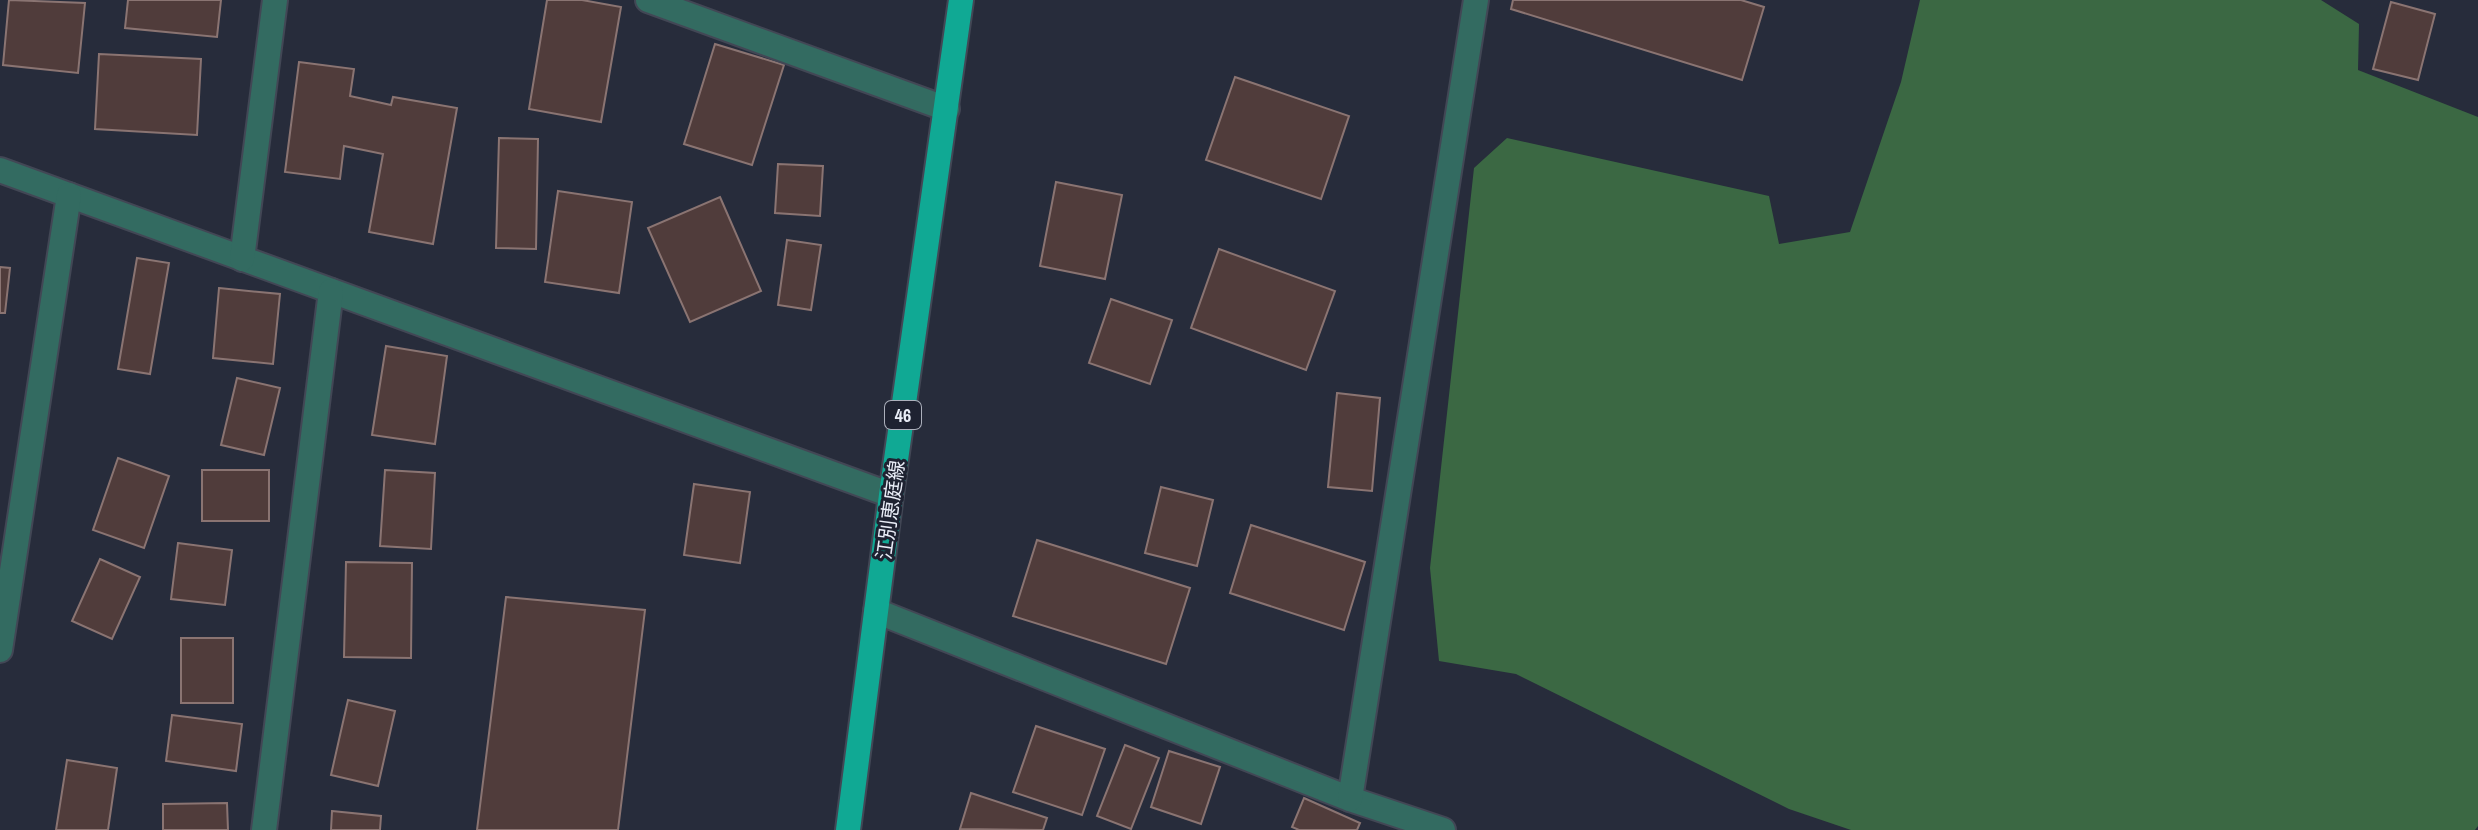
<svg xmlns="http://www.w3.org/2000/svg" width="2478" height="830" font-family="'Archivo Narrow','Noto Sans JP',sans-serif">
<style>
.forest{fill:#3b6843}
.building{fill:#503c3b;stroke:#8a7472;stroke-width:2}
.lines{fill:none;stroke-linecap:round;stroke-linejoin:round}
.street-casing{stroke:#424755;stroke-width:28}
.primary-casing{stroke:#424755;stroke-width:28}
.street{stroke:#336b61;stroke-width:24}
.primary{stroke:#10a994;stroke-width:24}
.labels{text-anchor:middle;dominant-baseline:central;stroke-width:6;stroke-linejoin:round;paint-order:stroke}
.shield{fill:#1e2231;stroke:#acb0bc;stroke-width:2}
.shield-label{font-size:18px;font-weight:bold;fill:#e9edf7}
.street-label{font-size:20px;fill:#e9edf7;stroke:#1e2231}
</style>
<rect width="100%" height="100%" fill="#272c3b"/>
<!-- forest -->
<path class="forest" d="M 1920,0 L 2321,0 L 2359,24 L 2358,70 L 2478,117 L 2478,826 L 2475,830 L 1851,830 L 1789,809 L 1516,674 L 1439,661 L 1430,568 L 1474,168 L 1507,138 L 1769,196 L 1779,244 L 1850,232 L 1901,82 Z"/>
<!-- building -->
<g class="building">
<path d="M 9,0 L 85,3 L 78,73 L 3,65 Z"/>
<path d="M 128,0 L 221,0 L 217,37 L 125,28 Z"/>
<path d="M 547,0 L 582,0 L 621,7 L 601,122 L 529,109 Z"/>
<path d="M 1513,0 L 1741,0 L 1764,7 L 1742,80 L 1511,9 Z"/>
<path d="M 2391,2 L 2435,14 L 2418,80 L 2373,69 Z"/>
<path d="M 715,44 L 784,65 L 752,165 L 684,144 Z"/>
<path d="M 99,54 L 201,59 L 197,135 L 95,129 Z"/>
<path d="M 299,62 L 354,69 L 350,96 L 391,105 L 393,97 L 457,108 L 433,244 L 369,232 L 383,154 L 344,146 L 340,179 L 285,172 Z"/>
<path d="M 1235,77 L 1349,116 L 1321,199 L 1206,160 Z"/>
<path d="M 499,138 L 538,139 L 536,249 L 496,248 Z"/>
<path d="M 778,164 L 823,166 L 820,216 L 775,213 Z"/>
<path d="M 1056,182 L 1122,195 L 1105,279 L 1040,266 Z"/>
<path d="M 558,191 L 632,202 L 619,293 L 545,282 Z"/>
<path d="M 720,197 L 761,291 L 690,322 L 648,228 Z"/>
<path d="M 787,240 L 821,245 L 811,310 L 778,305 Z"/>
<path d="M 1219,249 L 1335,291 L 1306,370 L 1191,328 Z"/>
<path d="M 137,258 L 169,263 L 150,374 L 118,369 Z"/>
<path d="M 0,267 L 10,268 L 5,313 L 0,313 Z"/>
<path d="M 219,288 L 280,294 L 273,364 L 213,358 Z"/>
<path d="M 1111,299 L 1172,320 L 1150,384 L 1089,363 Z"/>
<path d="M 386,346 L 447,356 L 435,444 L 372,435 Z"/>
<path d="M 237,378 L 280,388 L 264,455 L 221,445 Z"/>
<path d="M 1337,393 L 1380,398 L 1372,491 L 1328,487 Z"/>
<path d="M 118,458 L 169,476 L 144,548 L 93,530 Z"/>
<rect x="202" y="470" width="67" height="51"/>
<path d="M 385,470 L 435,473 L 431,549 L 380,546 Z"/>
<path d="M 694,484 L 750,492 L 740,563 L 684,555 Z"/>
<path d="M 1161,487 L 1213,500 L 1197,566 L 1145,553 Z"/>
<path d="M 1251,525 L 1365,562 L 1344,630 L 1230,593 Z"/>
<path d="M 1037,540 L 1190,588 L 1166,664 L 1013,616 Z"/>
<path d="M 178,543 L 232,550 L 225,605 L 171,599 Z"/>
<path d="M 100,559 L 140,577 L 112,639 L 72,621 Z"/>
<path d="M 346,562 L 412,563 L 411,658 L 344,657 Z"/>
<path d="M 506,597 L 645,610 L 618,830 L 477,830 Z"/>
<rect x="181" y="638" width="52" height="65"/>
<path d="M 348,700 L 395,711 L 378,786 L 331,775 Z"/>
<path d="M 172,715 L 242,724 L 236,771 L 166,761 Z"/>
<path d="M 1036,726 L 1105,749 L 1082,815 L 1013,792 Z"/>
<path d="M 1125,745 L 1159,758 L 1131,829 L 1097,816 Z"/>
<path d="M 1169,751 L 1220,767 L 1201,824 L 1151,807 Z"/>
<path d="M 67,760 L 117,768 L 108,830 L 56,830 Z"/>
<path d="M 971,793 L 1047,818 L 1043,830 L 960,829 Z"/>
<path d="M 1304,798 L 1360,823 L 1357,830 L 1299,830 L 1292,827 Z"/>
<path d="M 227,803 L 228,830 L 163,830 L 163,804 Z"/>
<path d="M 332,811 L 381,816 L 380,830 L 331,830 Z"/>
</g>
<g class="lines">
<defs>
<g id="street">
<path d="M 648,0 L 947,109"/>
<path d="M 0,170 L 891,495"/>
<path d="M 242,259 L 275,0"/>
<path d="M 876,611 L 1350,799 L 1443,830"/>
<path d="M 0,650 L 69,195"/>
<path d="M 1350,799 L 1476,0"/>
<path d="M 264,830 L 331,291"/>
</g>
<path id="primary" d="M 848,830 L 891,495 L 961,0"/>
</defs>
<!-- street casing -->
<use href="#street" class="street-casing"/>
<!-- primary casing -->
<use href="#primary" class="primary-casing"/>
<!-- street -->
<use href="#street" class="street"/>
<!-- primary -->
<use href="#primary" class="primary"/>
</g>
<g class="labels">
<!-- shield labels -->
<rect class="shield" x="885" y="401" width="36" height="28" rx="6"/>
<g class="shield-label">
<text x="903" y="415">46</text>
</g>
<!-- street labels -->
<g class="street-label">
<text transform="translate(890 510) rotate(-82)">江別恵庭線</text>
</g>
</g>
</svg>
